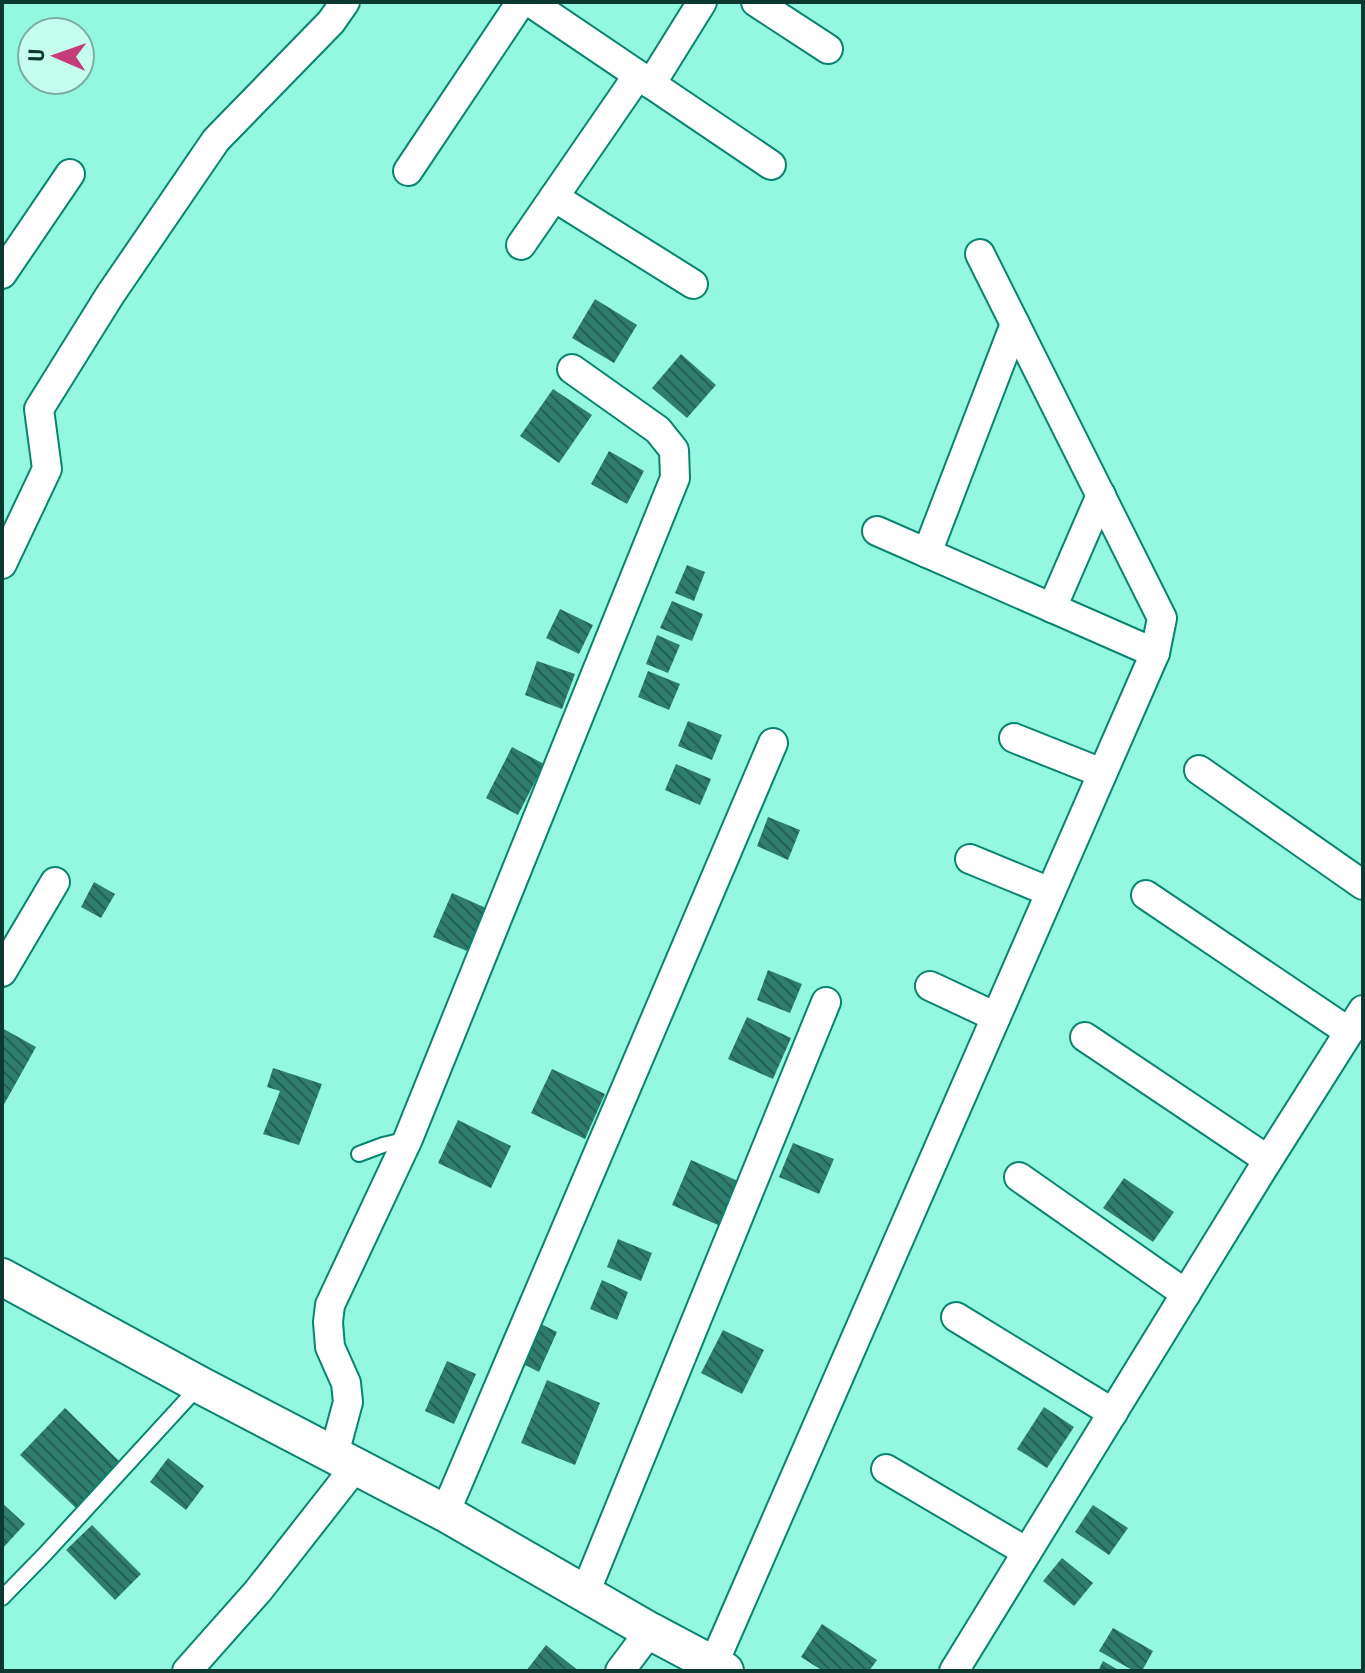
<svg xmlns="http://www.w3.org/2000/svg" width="1365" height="1673" font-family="'Roboto Condensed',sans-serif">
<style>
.building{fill:url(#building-back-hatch)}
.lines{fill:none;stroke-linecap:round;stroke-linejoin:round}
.service-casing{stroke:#078470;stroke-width:18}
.minor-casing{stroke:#078470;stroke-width:32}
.tertiary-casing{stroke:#078470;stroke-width:40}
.service{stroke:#fff;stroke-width:14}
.minor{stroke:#fff;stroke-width:28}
.tertiary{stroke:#fff;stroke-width:36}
</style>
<defs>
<pattern id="building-back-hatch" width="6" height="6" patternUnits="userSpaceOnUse" patternTransform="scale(2)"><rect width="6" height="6" fill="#2f7d6d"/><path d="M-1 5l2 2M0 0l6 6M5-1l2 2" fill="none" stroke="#246255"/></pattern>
</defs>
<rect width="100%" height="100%" fill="#94f8e0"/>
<!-- building -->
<g class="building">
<path d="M 595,299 L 637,325 L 614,363 L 572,338 Z"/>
<path d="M 681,354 L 716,385 L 687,418 L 652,388 Z"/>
<path d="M 553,389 L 592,415 L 559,463 L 520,436 Z"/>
<path d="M 609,451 L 644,471 L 627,504 L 591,484 Z"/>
<path d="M 687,565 L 705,572 L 694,601 L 675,593 Z"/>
<path d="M 672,601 L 703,614 L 692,641 L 660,628 Z"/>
<path d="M 560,609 L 593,625 L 579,654 L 546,638 Z"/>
<path d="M 657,635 L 680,645 L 668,673 L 646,664 Z"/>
<path d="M 537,661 L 575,674 L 562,709 L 525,695 Z"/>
<path d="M 648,671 L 680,684 L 669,710 L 638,697 Z"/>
<path d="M 688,721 L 722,735 L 712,760 L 678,746 Z"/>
<path d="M 512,747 L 544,764 L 518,815 L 486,798 Z"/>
<path d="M 676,764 L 711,779 L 700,805 L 665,790 Z"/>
<path d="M 768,817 L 800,830 L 788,860 L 757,846 Z"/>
<path d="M 94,882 L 115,894 L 101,918 L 81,907 Z"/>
<path d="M 452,893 L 486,908 L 467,951 L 433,937 Z"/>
<path d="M 768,970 L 802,984 L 790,1013 L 757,1000 Z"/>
<path d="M 747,1017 L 791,1038 L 773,1079 L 728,1059 Z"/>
<path d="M 2,1028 L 36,1047 L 2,1108 Z"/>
<path d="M 273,1068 L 322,1084 L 299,1145 L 263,1134 L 280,1091 L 267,1087 Z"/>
<path d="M 552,1069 L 605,1094 L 585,1139 L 531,1113 Z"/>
<path d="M 458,1120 L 511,1146 L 491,1188 L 438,1163 Z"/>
<path d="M 793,1143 L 834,1159 L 819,1194 L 779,1177 Z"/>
<path d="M 691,1160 L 738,1181 L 718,1225 L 672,1205 Z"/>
<path d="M 1124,1178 L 1174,1212 L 1153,1242 L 1103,1208 Z"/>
<path d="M 618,1239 L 652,1253 L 641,1281 L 607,1267 Z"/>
<path d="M 602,1280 L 628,1292 L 617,1320 L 590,1309 Z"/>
<path d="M 535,1321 L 557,1332 L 539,1372 L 517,1361 Z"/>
<path d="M 723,1330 L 764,1350 L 742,1394 L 701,1373 Z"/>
<path d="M 447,1361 L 476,1374 L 454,1424 L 425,1411 Z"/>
<path d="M 547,1380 L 600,1403 L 575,1465 L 521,1443 Z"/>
<path d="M 1044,1407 L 1074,1427 L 1047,1468 L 1017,1449 Z"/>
<path d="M 65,1408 L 121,1463 L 77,1509 L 20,1455 Z"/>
<path d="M 168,1458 L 204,1486 L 186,1510 L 150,1482 Z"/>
<path d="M 2,1503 L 25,1524 L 2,1549 Z"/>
<path d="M 1093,1505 L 1128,1528 L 1109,1555 L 1075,1532 Z"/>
<path d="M 92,1525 L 141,1574 L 115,1600 L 66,1550 Z"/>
<path d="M 1062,1558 L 1093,1583 L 1074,1606 L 1043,1581 Z"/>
<path d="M 822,1624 L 877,1660 L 869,1671 L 823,1671 L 801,1657 Z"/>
<path d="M 1113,1628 L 1153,1651 L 1142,1671 L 1134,1671 L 1099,1651 Z"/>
<path d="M 546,1645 L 579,1671 L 526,1671 Z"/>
<path d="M 1103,1661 L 1120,1671 L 1098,1671 Z"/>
</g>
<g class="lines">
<defs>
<g id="service">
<path d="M 359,1154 L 383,1145 L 408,1139"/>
<path d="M 2,1598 L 45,1554 L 200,1385"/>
</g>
<g id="minor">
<path d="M 530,2 L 771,165"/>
<path d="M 756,2 L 828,49"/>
<path d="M 651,84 L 702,2"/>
<path d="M 408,171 L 521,2"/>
<path d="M 554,197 L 693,284"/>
<path d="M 521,245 L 638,75"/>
<path d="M 2,274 L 70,174"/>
<path d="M 877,531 L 1155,653 L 1162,618 L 980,254"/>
<path d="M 927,553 L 1015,324"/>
<path d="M 2,564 L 47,469 L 39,409 L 110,295 L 216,140 L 331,22 L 345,2"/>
<path d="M 1052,608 L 1101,495"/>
<path d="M 1014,738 L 1102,773"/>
<path d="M 1199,770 L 1363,885"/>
<path d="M 970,859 L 1050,892"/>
<path d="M 1146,895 L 1349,1032"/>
<path d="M 2,972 L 55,882"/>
<path d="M 930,986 L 996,1017"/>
<path d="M 1085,1037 L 1268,1160"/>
<path d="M 1019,1177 L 1186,1294"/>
<path d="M 956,1317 L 1113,1413"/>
<path d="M 334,1454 L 348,1402 L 346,1383 L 330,1347 L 328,1322 L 330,1305 L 408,1139 L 675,478 L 674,450 L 658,430 L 572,369"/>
<path d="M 886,1469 L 1027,1552"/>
<path d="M 445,1513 L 773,743"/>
<path d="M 585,1593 L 826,1002"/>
<path d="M 713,1665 L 1155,653"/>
<path d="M 187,1671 L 258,1591 L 356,1466"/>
<path d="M 620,1671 L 650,1631"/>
<path d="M 954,1671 L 1263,1168 L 1363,1010"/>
</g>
<path id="tertiary" d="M 2,1277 L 200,1385 L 445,1513 L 650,1631 L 725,1671"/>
</defs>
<!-- service casing -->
<use href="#service" class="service-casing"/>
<!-- minor casing -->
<use href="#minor" class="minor-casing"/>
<!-- tertiary casing -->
<use href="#tertiary" class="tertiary-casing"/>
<!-- service -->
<use href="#service" class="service"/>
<!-- minor -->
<use href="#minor" class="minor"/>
<!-- tertiary -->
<use href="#tertiary" class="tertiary"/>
</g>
<!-- border -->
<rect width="1365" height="1673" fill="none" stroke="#0b382f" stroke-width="8"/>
<!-- north arrow -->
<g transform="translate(56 56) rotate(272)"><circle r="38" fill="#c5fdee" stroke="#7baea2" stroke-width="2"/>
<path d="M0-6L14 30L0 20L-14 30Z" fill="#c43c79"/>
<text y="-12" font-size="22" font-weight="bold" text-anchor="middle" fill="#0b382f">U</text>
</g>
</svg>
